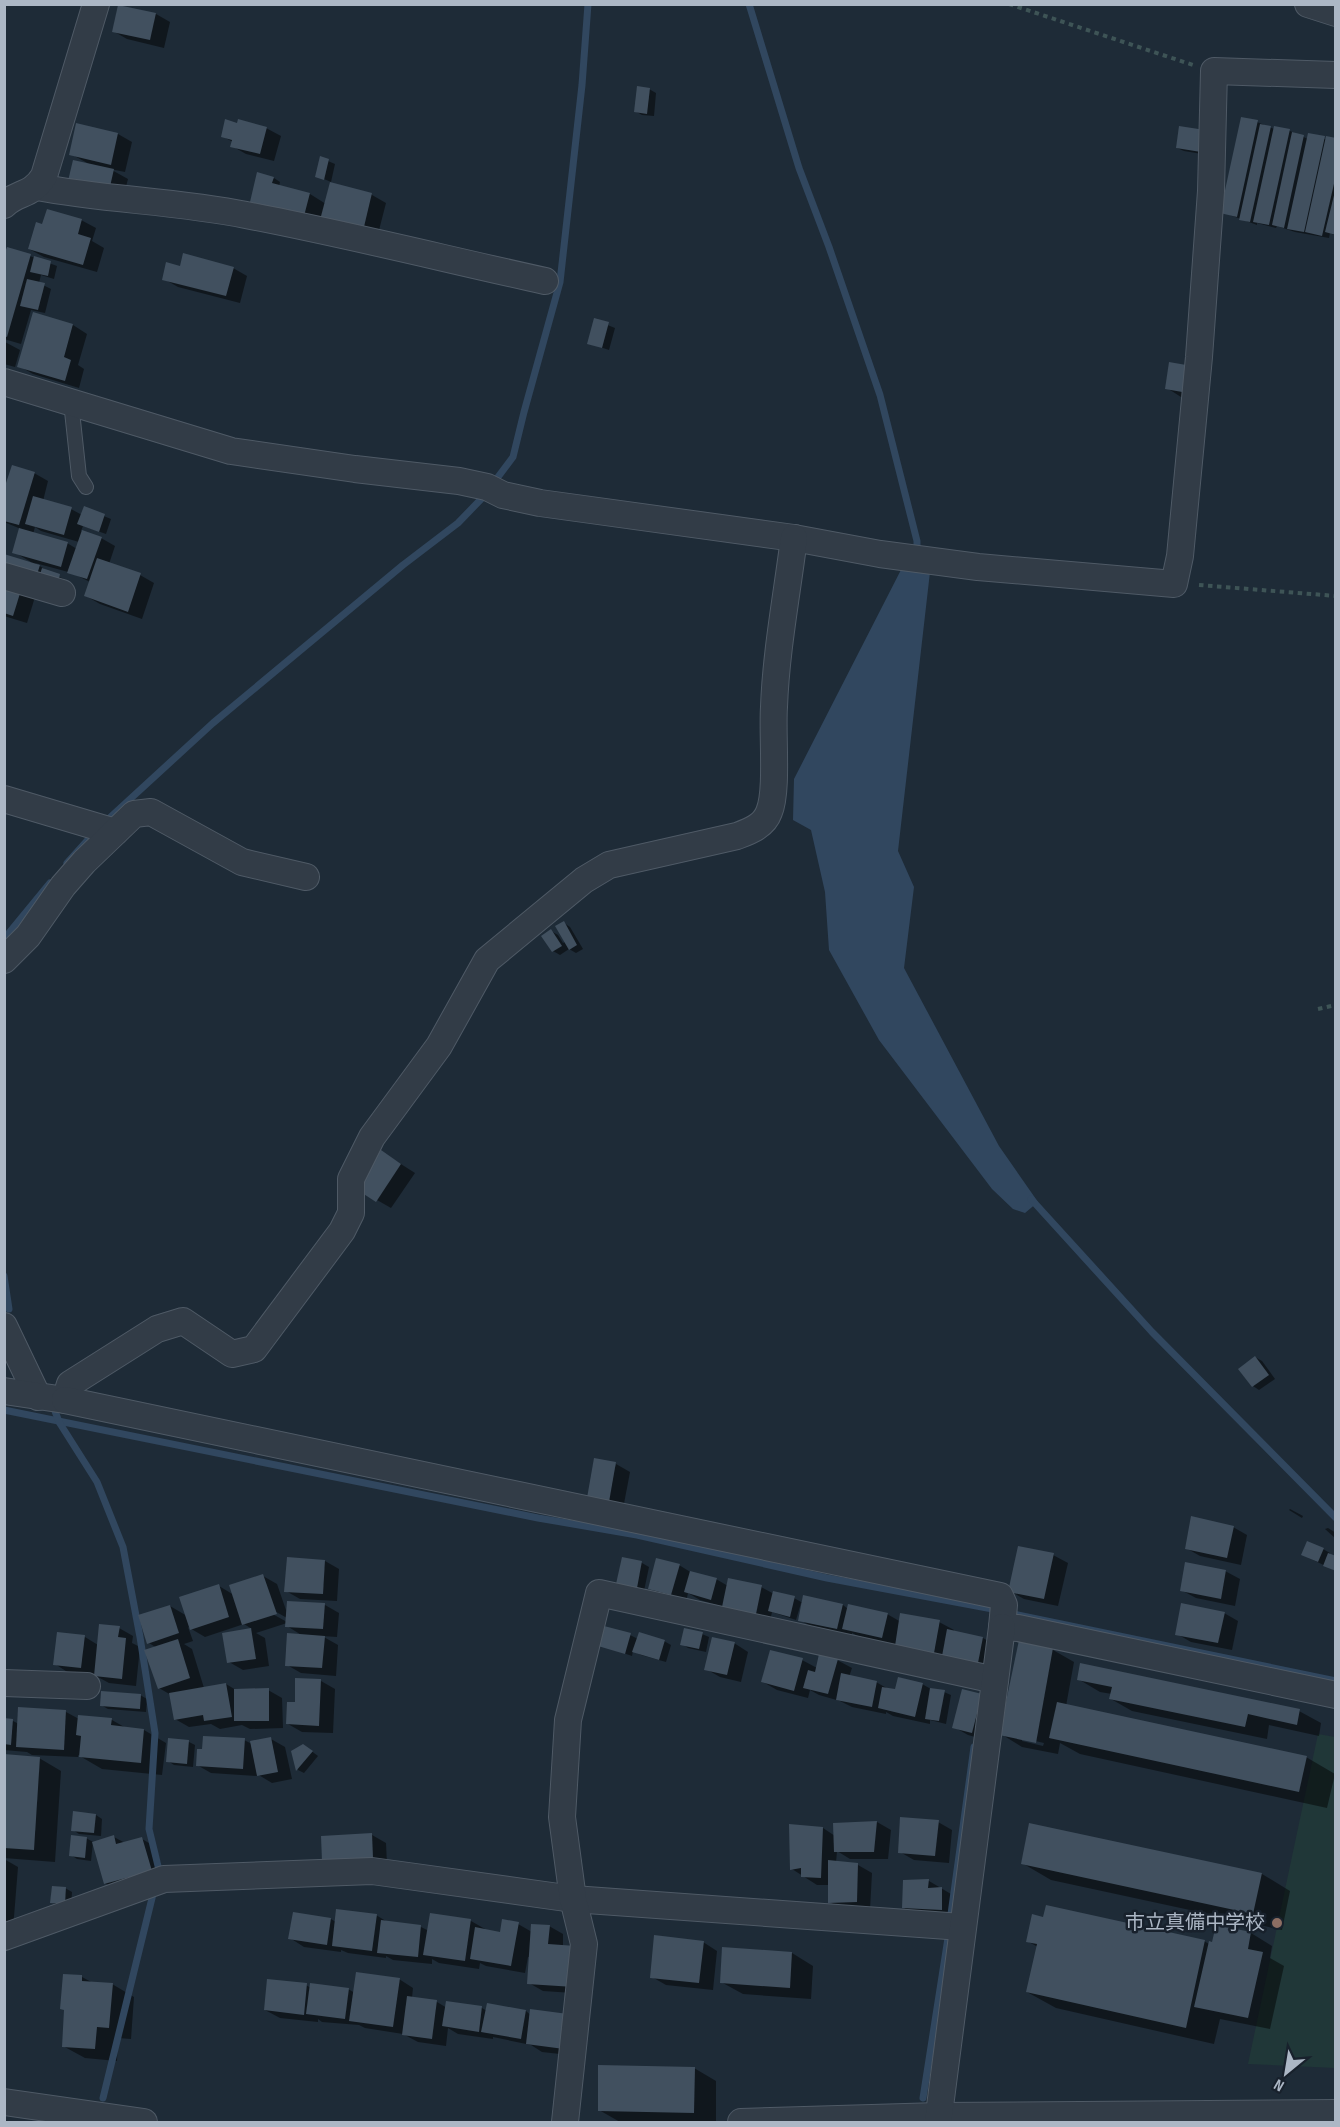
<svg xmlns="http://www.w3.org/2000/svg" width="1340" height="2127" font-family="'Sofia Sans Condensed','Noto Sans JP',sans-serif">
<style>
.green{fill:#203738}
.water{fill:#31475f}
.shadow{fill:#0007;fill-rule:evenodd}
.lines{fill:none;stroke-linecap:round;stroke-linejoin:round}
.stream{stroke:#31475f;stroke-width:7}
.building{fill:#41505f}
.lane-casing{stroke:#4f5a66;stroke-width:16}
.street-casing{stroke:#4f5a66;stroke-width:28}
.path{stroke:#3e5456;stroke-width:4;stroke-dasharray:4.5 4.5;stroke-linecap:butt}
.lane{stroke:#323c47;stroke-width:14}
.street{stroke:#323c47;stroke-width:26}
.education-dot{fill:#8d6e63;stroke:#18212c;stroke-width:2}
.labels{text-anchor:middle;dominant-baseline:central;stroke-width:5;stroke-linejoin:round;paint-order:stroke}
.poi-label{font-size:20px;fill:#acb7c5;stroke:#18212c;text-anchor:end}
</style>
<rect width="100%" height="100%" fill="#1e2b37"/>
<!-- green -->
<path class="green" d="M 1318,1734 L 1335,1737 L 1335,2068 L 1248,2064 Z"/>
<!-- water -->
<path class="water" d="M 905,562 L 930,572 L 898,851 L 914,887 L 904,968 L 999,1146 L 1038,1202 L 1025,1213 L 1013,1209 L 992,1189 L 879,1040 L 829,950 L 825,892 L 811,830 L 793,820 L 794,779 Z"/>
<!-- shadow -->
<g class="shadow">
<path d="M 156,14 L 170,22 L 164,48 L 127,39 L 113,31 Z"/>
<path d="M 649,89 L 656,93 L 654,116 L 642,115 L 635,111 Z"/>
<path d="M 1257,122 L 1274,129 L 1275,127 L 1290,131 L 1308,139 L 1336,139 L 1336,236 L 1330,233 L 1329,238 L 1295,232 L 1277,226 L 1276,228 L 1257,223 L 1257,225 L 1222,212 Z"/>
<path d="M 78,125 L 118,134 L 132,142 L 125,172 L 110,169 L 128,179 L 123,198 L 89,164 L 71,154 Z"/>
<path d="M 266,128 L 281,136 L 274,161 L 246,154 L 232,146 L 233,142 L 222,136 Z"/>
<path d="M 1180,128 L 1208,155 L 1184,151 L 1177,148 Z"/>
<path d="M 321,158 L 335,164 L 331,182 L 317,176 Z"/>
<path d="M 274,178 L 280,182 L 279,186 L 310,194 L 326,204 L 331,184 L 372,195 L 386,203 L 377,238 L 258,205 L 251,201 Z"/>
<path d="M 81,220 L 96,228 L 92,241 L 104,248 L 97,272 L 44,257 L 29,249 Z"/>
<path d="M 30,256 L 57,266 L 54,279 L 41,275 L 39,283 L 51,289 L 45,313 L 31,310 L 21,344 L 4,339 L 4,260 Z"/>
<path d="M 182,267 L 233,268 L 247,276 L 240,303 L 178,287 L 164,279 Z"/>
<path d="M 595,320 L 615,328 L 609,350 L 588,343 Z"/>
<path d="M 73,325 L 87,334 L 78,365 L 84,369 L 79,388 L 33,374 L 19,366 Z"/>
<path d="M 5,342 L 20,350 L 15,367 L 4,364 Z"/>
<path d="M 1191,367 L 1202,400 L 1181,397 L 1167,388 Z"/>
<path d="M 34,473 L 48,481 L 43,501 L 71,509 L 82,515 L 84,508 L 111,519 L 106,534 L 83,526 L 81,531 L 101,538 L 115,546 L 109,564 L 140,575 L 154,583 L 142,619 L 100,604 L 86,596 L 90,582 L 72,573 L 35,563 L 49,572 L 66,580 L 63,589 L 10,575 L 31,562 L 14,552 L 21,529 L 4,522 L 4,495 ZM 35,527 L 41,531 L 79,542 L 77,549 L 67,543 L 33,534 Z"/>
<path d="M 4,583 L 35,597 L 27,623 L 4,616 Z"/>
<path d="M 564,923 L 570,927 L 583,949 L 576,953 L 569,949 L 560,955 L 553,951 L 543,937 L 551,931 L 558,935 L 563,943 L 565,942 Z"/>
<path d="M 382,1152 L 415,1173 L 391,1208 L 377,1200 Z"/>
<path d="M 1255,1357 L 1262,1361 L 1275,1379 L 1259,1390 L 1253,1386 Z"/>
<path d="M 616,1464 L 630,1472 L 623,1509 L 603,1506 Z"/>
<path d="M 1290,1509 L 1303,1516 L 1302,1518 L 1289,1510 Z"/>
<path d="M 1233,1527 L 1247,1535 L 1241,1565 L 1200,1556 L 1186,1548 Z"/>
<path d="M 1328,1528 L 1336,1533 L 1336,1539 L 1325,1529 Z"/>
<path d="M 1323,1549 L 1330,1553 L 1329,1555 L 1336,1558 L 1336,1571 L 1309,1558 Z"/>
<path d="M 1053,1555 L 1068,1563 L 1058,1606 L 1024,1599 L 1010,1591 Z"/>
<path d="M 623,1559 L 642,1563 L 649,1567 L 644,1591 L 625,1587 Z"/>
<path d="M 325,1561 L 339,1569 L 337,1601 L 300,1599 L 286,1591 Z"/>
<path d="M 679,1565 L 692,1573 L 716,1579 L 728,1586 L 761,1587 L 774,1594 L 794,1598 L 803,1603 L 843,1605 L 848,1609 L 887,1614 L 901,1622 L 939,1622 L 954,1630 L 953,1632 L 983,1638 L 997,1646 L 992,1670 L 858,1636 L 852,1633 L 852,1636 L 814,1628 L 800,1620 L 803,1603 L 801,1603 L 796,1620 L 772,1612 L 770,1621 L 738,1615 L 724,1607 L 700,1600 L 688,1593 L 686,1602 L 664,1596 L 650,1588 Z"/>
<path d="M 1225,1571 L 1240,1579 L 1235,1606 L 1196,1598 L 1181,1590 Z"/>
<path d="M 263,1576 L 277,1584 L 287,1613 L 325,1605 L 339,1613 L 337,1637 L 322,1636 L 338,1645 L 336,1676 L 301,1673 L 287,1665 L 303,1636 L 287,1626 L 287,1623 L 256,1633 L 265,1638 L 269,1666 L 243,1670 L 229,1662 L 224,1634 L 252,1629 L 244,1624 L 205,1637 L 188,1627 L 193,1641 L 184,1644 L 192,1649 L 204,1688 L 226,1684 L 236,1690 L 268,1690 L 282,1698 L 283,1728 L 250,1729 L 242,1725 L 220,1729 L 211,1724 L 189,1727 L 175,1719 L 171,1695 L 159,1688 L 157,1648 L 149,1643 L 170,1606 L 187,1616 L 219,1586 L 234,1595 ZM 271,1609 L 287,1618 L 287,1622 L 269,1612 Z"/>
<path d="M 1224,1613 L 1238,1621 L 1232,1650 L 1191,1642 L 1177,1634 Z"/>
<path d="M 119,1628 L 133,1636 L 132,1643 L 140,1647 L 136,1686 L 109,1683 L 96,1676 L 69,1673 L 55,1664 L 85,1637 L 98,1645 Z"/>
<path d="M 702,1634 L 709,1637 L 706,1652 L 688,1648 L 682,1644 Z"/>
<path d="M 630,1635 L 638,1639 L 664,1641 L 671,1645 L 666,1662 L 641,1655 L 633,1651 L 632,1656 L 600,1645 Z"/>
<path d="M 1020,1642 L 1053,1650 L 1074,1662 L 1066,1706 L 1306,1757 L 1335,1774 L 1327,1808 L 1080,1754 L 1060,1743 L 1058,1754 L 1022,1747 L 1001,1734 ZM 1022,1738 L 1044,1743 L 1043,1746 L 1022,1741 Z"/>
<path d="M 734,1643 L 748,1652 L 741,1682 L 720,1677 L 706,1669 Z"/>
<path d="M 802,1660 L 817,1668 L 837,1660 L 852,1668 L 849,1677 L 876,1682 L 890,1690 L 922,1684 L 931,1689 L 944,1692 L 951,1695 L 946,1724 L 930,1720 L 930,1724 L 893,1716 L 886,1712 L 886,1714 L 852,1707 L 840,1701 L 819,1695 L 810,1690 L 808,1698 L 777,1690 L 763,1682 Z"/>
<path d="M 1078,1679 L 1299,1711 L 1321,1723 L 1319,1736 L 1269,1725 L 1267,1739 L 1132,1711 L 1111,1699 L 1112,1694 L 1100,1692 Z"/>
<path d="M 321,1681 L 335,1689 L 333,1733 L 302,1732 L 288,1724 L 296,1704 Z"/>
<path d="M 140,1695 L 147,1699 L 146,1712 L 108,1709 L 101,1705 Z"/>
<path d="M 981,1695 L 986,1740 L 968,1735 L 954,1727 Z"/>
<path d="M 20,1709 L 66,1712 L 79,1719 L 112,1720 L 126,1728 L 144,1730 L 166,1743 L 162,1775 L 102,1769 L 78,1755 L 78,1757 L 32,1755 L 27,1752 L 4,1750 L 4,1720 L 13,1721 L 19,1724 Z"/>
<path d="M 271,1739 L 285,1747 L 292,1779 L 272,1783 L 257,1774 L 257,1776 L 211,1773 L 197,1765 L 244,1740 L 252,1744 Z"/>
<path d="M 189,1742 L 195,1745 L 193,1767 L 174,1765 L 168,1761 Z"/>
<path d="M 310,1750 L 318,1756 L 304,1773 L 298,1770 L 293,1752 Z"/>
<path d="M 4,1756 L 39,1758 L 61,1771 L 55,1862 L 4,1858 Z"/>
<path d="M 96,1815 L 102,1819 L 101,1836 L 79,1834 L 73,1830 Z"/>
<path d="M 877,1822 L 891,1830 L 888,1859 L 850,1859 L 837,1851 L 836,1863 L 858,1865 L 872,1873 L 870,1910 L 844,1911 L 830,1902 L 830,1885 L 817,1885 L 792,1869 L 791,1825 L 823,1828 L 835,1836 Z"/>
<path d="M 938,1822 L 952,1830 L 949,1863 L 914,1860 L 900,1852 Z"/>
<path d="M 372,1835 L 386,1843 L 387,1865 L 338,1868 Z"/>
<path d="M 114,1837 L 125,1843 L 142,1839 L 156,1847 L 165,1878 L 119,1891 L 105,1883 Z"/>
<path d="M 86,1838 L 93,1842 L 91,1861 L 77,1859 L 71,1855 Z"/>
<path d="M 4,1859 L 18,1867 L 13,1929 L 4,1928 Z"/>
<path d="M 1022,1863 L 1262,1874 L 1290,1891 L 1282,1930 L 1051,1880 Z"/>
<path d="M 929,1881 L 956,1897 L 956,1918 L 918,1916 L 904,1908 L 904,1882 Z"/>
<path d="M 65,1888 L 72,1892 L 71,1907 L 58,1906 L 52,1902 Z"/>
<path d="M 294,1913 L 331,1919 L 336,1922 L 376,1915 L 389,1923 L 421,1927 L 429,1931 L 471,1921 L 485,1929 L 485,1931 L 501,1934 L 518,1924 L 532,1932 L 549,1926 L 563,1934 L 563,1946 L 588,1994 L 543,1991 L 529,1983 L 530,1957 L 528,1957 L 525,1973 L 486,1966 L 480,1963 L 479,1969 L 439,1963 L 432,1959 L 432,1964 L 393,1960 L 386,1956 L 386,1958 L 348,1953 L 341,1950 L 341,1952 L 304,1947 L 290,1938 Z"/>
<path d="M 1217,1926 L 1251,1933 L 1272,1946 L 1270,1958 L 1284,1966 L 1270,2029 L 1220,2019 L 1214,2044 L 1056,2008 L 1027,1992 L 1038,1947 L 1027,1941 L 1204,1941 L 1209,1944 L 1214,1944 Z"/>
<path d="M 703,1942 L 717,1951 L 713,1990 L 666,1985 L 652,1977 Z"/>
<path d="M 792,1953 L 813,1966 L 811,1999 L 743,1994 L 721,1982 Z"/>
<path d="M 82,1977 L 93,1983 L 112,1984 L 134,1997 L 131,2039 L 118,2038 L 117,2061 L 85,2058 L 63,2046 Z"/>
<path d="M 399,1979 L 413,1988 L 412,1998 L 437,2002 L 447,2008 L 482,2008 L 487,2011 L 488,2004 L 526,2011 L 578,2056 L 542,2052 L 531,2045 L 493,2037 L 493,2039 L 458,2034 L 448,2028 L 446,2046 L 418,2042 L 403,2034 L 365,2028 L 359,2025 L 322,2022 L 318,2019 L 318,2022 L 280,2018 L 265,2010 L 306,1985 L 311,1988 L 348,1989 L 355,1993 Z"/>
<path d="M 694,2068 L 716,2081 L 716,2122 L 620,2122 L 599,2110 Z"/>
</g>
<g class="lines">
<!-- stream -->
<g class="stream">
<path d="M 749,4 L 799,168 L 829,247 L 880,395 L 917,541 L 917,555"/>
<path d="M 492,485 L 513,457 L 524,412 L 560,282 L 582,85 L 588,4"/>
<path d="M 104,823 L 213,723 L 403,565 L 458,523 L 486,494"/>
<path d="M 67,863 L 94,833"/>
<path d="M 4,939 L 50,883"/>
<path d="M 1031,1199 L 1152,1332 L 1336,1518"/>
<path d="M 4,1276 L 9,1309"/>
<path d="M 4,1410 L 538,1518 L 637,1535 L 827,1578 L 998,1610"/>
<path d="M 55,1411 L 59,1422 L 97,1482 L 123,1547 L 140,1637 L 155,1733 L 149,1829 L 159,1870 L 157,1877"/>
<path d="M 1009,1613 L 1336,1681"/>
<path d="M 951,1914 L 974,1747"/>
<path d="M 103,2098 L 154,1890"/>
<path d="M 923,2098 L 948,1938"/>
</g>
</g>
<!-- building -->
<g class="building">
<path d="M 118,5 L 156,13 L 150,40 L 112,32 Z"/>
<path d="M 637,86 L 650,88 L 647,114 L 634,112 Z"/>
<path d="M 1241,117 L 1258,120 L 1237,217 L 1220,213 Z"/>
<path d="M 225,119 L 237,123 L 238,119 L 267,127 L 260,154 L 230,147 L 232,140 L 221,137 Z"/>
<path d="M 76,123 L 118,133 L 111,165 L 69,155 Z"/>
<path d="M 1260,124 L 1271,126 L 1250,222 L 1239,220 Z"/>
<path d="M 1179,126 L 1205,130 L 1201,152 L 1176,148 Z"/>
<path d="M 1274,126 L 1290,129 L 1269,225 L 1253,222 Z"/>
<path d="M 1292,132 L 1304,135 L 1284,228 L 1272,225 Z"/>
<path d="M 1308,133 L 1325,136 L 1304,232 L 1287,229 Z"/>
<path d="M 1326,136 L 1336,138 L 1336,175 L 1322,236 L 1305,232 Z"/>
<path d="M 320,156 L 329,159 L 324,180 L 315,177 Z"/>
<path d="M 73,160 L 114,169 L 109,191 L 68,181 Z"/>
<path d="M 257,172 L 274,177 L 272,183 L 310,193 L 304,216 L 250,202 Z"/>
<path d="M 330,182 L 372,193 L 363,231 L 320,220 Z"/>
<path d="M 1336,187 L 1336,235 L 1325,232 Z"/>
<path d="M 47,209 L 82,219 L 78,234 L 91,238 L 83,265 L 28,249 L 36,222 L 42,224 Z"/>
<path d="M 7,247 L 31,254 L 7,337 L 4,336 L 4,255 Z"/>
<path d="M 183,253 L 234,267 L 226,296 L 162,280 L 166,262 L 180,266 Z"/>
<path d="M 34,256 L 51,261 L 48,276 L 30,272 Z"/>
<path d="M 27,279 L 45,283 L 38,310 L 20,306 Z"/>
<path d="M 33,312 L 73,324 L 64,357 L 71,360 L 65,381 L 17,367 Z"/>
<path d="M 594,318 L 609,322 L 602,348 L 587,344 Z"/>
<path d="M 1169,362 L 1192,366 L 1188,393 L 1165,389 Z"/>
<path d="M 12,465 L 35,472 L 19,525 L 4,521 L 4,489 Z"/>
<path d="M 33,496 L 72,507 L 64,535 L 25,524 Z"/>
<path d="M 84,506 L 105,514 L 99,532 L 77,524 Z"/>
<path d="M 19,528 L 68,542 L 61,567 L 12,553 Z"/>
<path d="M 82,530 L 102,537 L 87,579 L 67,573 Z"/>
<path d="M 4,554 L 40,565 L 35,581 L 4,570 Z"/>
<path d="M 97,558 L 141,573 L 128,612 L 84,596 Z"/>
<path d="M 42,568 L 60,574 L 57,587 L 38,581 Z"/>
<path d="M 4,582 L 22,587 L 13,616 L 4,613 Z"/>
<path d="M 564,921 L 577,945 L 569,950 L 555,926 Z"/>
<path d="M 551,929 L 562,946 L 552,952 L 541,936 Z"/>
<path d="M 381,1150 L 401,1164 L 376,1202 L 356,1189 Z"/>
<path d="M 1255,1356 L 1269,1375 L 1252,1387 L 1238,1369 Z"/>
<path d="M 594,1458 L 616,1462 L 609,1502 L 587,1498 Z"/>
<path d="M 1191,1516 L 1234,1526 L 1227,1558 L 1185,1549 Z"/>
<path d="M 1307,1541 L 1324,1548 L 1318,1562 L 1301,1555 Z"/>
<path d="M 1018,1546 L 1054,1553 L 1044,1599 L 1008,1592 Z"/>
<path d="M 1328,1553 L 1336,1556 L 1336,1571 L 1323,1566 Z"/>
<path d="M 287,1557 L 325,1560 L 323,1594 L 284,1592 Z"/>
<path d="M 622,1557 L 642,1561 L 637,1588 L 616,1584 Z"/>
<path d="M 656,1558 L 680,1564 L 671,1595 L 648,1589 Z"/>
<path d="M 1185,1562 L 1226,1570 L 1221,1599 L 1180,1591 Z"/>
<path d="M 690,1571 L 717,1578 L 711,1600 L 684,1592 Z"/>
<path d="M 263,1574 L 277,1614 L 242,1625 L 229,1585 Z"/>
<path d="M 728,1578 L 762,1585 L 756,1614 L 722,1607 Z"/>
<path d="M 219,1584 L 229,1617 L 190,1630 L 179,1597 Z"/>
<path d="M 773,1591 L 795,1596 L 790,1617 L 768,1611 Z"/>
<path d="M 803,1595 L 843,1604 L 837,1629 L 798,1621 Z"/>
<path d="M 287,1601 L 325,1603 L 323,1629 L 285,1627 Z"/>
<path d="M 1181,1603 L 1225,1612 L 1218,1643 L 1175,1635 Z"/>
<path d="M 848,1604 L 888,1613 L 882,1638 L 842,1629 Z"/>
<path d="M 170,1605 L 179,1633 L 147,1644 L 138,1615 Z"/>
<path d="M 900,1613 L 940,1620 L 934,1653 L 895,1646 Z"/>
<path d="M 99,1624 L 120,1626 L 118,1637 L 126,1638 L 122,1679 L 94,1676 Z"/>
<path d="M 604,1626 L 631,1633 L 625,1654 L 598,1646 Z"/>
<path d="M 251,1628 L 256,1659 L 227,1663 L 222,1633 Z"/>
<path d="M 684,1628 L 703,1632 L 699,1649 L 680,1645 Z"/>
<path d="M 947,1629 L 983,1637 L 978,1663 L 942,1656 Z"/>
<path d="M 57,1632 L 85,1635 L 81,1668 L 53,1665 Z"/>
<path d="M 639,1632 L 665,1640 L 659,1660 L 632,1652 Z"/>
<path d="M 287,1633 L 325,1636 L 322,1668 L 285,1666 Z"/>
<path d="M 712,1637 L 735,1642 L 727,1675 L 704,1670 Z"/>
<path d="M 178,1639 L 190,1678 L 158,1689 L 144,1650 Z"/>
<path d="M 1019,1640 L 1053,1648 L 1036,1743 L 999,1735 Z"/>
<path d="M 770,1650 L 803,1658 L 794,1691 L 761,1682 Z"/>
<path d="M 819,1654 L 838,1659 L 828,1694 L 803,1688 L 808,1670 L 815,1672 Z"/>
<path d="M 1080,1663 L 1300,1709 L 1297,1725 L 1248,1714 L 1245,1727 L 1109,1699 L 1112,1687 L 1077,1680 Z"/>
<path d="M 841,1673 L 877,1681 L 872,1707 L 836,1700 Z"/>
<path d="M 898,1677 L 923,1683 L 915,1717 L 878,1708 L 882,1687 L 895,1689 Z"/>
<path d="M 295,1678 L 321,1679 L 319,1726 L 286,1724 L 287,1702 L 295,1702 Z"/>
<path d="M 226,1683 L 232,1717 L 204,1721 L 203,1715 L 174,1720 L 169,1693 Z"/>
<path d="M 269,1688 L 269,1721 L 234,1721 L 234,1689 Z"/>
<path d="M 930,1688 L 945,1690 L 939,1721 L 925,1719 Z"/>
<path d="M 962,1689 L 982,1694 L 972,1733 L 952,1728 Z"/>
<path d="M 101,1691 L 141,1694 L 140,1709 L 100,1706 Z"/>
<path d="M 1057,1702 L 1307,1756 L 1299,1792 L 1049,1738 Z"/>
<path d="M 18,1707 L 66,1710 L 64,1750 L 16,1747 Z"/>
<path d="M 78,1715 L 112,1718 L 111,1725 L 144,1729 L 141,1763 L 79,1757 L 81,1736 L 76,1735 Z"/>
<path d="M 4,1718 L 13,1719 L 11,1745 L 4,1744 Z"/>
<path d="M 203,1736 L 245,1738 L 243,1769 L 196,1766 L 197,1749 L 202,1749 Z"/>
<path d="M 271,1737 L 278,1772 L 257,1776 L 250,1741 Z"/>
<path d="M 168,1738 L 189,1740 L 187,1764 L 166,1762 Z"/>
<path d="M 303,1744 L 313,1751 L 296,1771 L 291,1751 Z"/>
<path d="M 4,1754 L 40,1757 L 34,1850 L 4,1848 Z"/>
<path d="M 73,1811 L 96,1814 L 94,1833 L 71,1831 Z"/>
<path d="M 900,1817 L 939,1820 L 935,1856 L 898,1853 Z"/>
<path d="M 877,1821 L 874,1852 L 834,1852 L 833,1823 Z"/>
<path d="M 1029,1823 L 1262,1873 L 1253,1914 L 1021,1864 Z"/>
<path d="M 789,1824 L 823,1827 L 821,1878 L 801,1877 L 801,1868 L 790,1870 Z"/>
<path d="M 372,1833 L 373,1858 L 322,1861 L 321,1836 Z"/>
<path d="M 71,1835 L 87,1837 L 85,1858 L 69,1856 Z"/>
<path d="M 114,1835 L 116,1844 L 142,1837 L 152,1871 L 104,1884 L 92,1842 Z"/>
<path d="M 828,1860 L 858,1863 L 857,1902 L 828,1903 Z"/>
<path d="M 929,1879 L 928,1888 L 942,1887 L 942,1910 L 902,1908 L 903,1880 Z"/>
<path d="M 52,1886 L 66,1887 L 65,1904 L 50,1903 Z"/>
<path d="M 1046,1905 L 1205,1940 L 1186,2028 L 1026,1992 L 1037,1944 L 1026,1942 L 1032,1914 L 1043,1917 Z"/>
<path d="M 336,1909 L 377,1914 L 372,1951 L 332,1946 Z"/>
<path d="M 293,1912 L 331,1918 L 327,1945 L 288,1939 Z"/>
<path d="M 430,1913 L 471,1919 L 465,1961 L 423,1955 Z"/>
<path d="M 502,1919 L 519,1922 L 511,1966 L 470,1959 L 475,1927 L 500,1932 Z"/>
<path d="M 381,1920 L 421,1925 L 418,1957 L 377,1953 Z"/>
<path d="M 531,1924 L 550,1925 L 548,1944 L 576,1946 L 574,1987 L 527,1984 Z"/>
<path d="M 1216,1925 L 1251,1932 L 1248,1949 L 1263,1952 L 1248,2018 L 1194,2007 L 1209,1941 L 1212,1942 Z"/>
<path d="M 654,1935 L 704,1941 L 699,1983 L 650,1978 Z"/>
<path d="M 722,1947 L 792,1952 L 790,1988 L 720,1983 Z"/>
<path d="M 356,1972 L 400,1978 L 393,2027 L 349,2021 Z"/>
<path d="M 63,1974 L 82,1975 L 82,1981 L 113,1983 L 109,2028 L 97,2027 L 95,2049 L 62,2047 L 64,2010 L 60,2009 Z"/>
<path d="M 267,1979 L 307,1983 L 304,2015 L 264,2010 Z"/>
<path d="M 310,1983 L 349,1988 L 345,2019 L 306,2014 Z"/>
<path d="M 407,1996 L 437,2000 L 432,2039 L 402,2035 Z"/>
<path d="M 446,2001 L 482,2006 L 479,2032 L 442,2026 Z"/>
<path d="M 487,2003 L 526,2010 L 521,2039 L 481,2032 Z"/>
<path d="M 530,2009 L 568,2014 L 564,2049 L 526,2044 Z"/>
<path d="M 598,2065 L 695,2067 L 694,2113 L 598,2111 Z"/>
</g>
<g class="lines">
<defs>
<path id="lane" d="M 71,402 L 79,476 L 86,487"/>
<g id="street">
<path d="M 1308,4 L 1336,13"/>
<path d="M 37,187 C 106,200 177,201 246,215 C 346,234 445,259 545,281"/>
<path d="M 4,205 C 18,191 31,197 44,176 L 96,4"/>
<path d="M 4,382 L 231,451 L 355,469 L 459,481 L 487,487 L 503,495 L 540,503 L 794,538 L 880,554 L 978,567 L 1174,584 L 1180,556 L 1199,357 L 1211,191 L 1214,71 L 1336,75"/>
<path d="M 4,576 L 62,593"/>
<path d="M 4,799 L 115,832"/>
<path d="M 4,960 L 28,936 L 63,886 L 84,862 L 134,814 L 151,812 L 242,862 L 306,877"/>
<path d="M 4,1326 L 38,1397"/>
<path d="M 4,1391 L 65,1400 L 70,1384 L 157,1329 L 183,1321 L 232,1354 L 254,1349 L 342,1231 L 351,1213 L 351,1179 L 372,1137 L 439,1046 L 487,960 L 584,880 L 609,865 L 737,836 C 750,831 764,826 769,812 C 778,791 772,734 774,707 C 776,651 787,594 794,538"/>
<path d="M 65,1400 L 1000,1596 L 1004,1605 L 1002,1627 L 1018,1628 L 1336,1695"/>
<path d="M 4,1683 L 87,1686"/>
<path d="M 4,1937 L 164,1879 L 372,1871 L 573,1899 L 962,1927"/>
<path d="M 4,2102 L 144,2122"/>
<path d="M 565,2122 L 584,1944 L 573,1899 L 562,1817 L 568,1720 L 599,1593 L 995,1680"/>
<path d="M 741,2122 L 939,2116 L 1336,2113"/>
<path d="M 938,2122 L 1002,1627"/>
</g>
</defs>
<!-- lane casing -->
<use href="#lane" class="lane-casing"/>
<!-- street casing -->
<use href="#street" class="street-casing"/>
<!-- path -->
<g class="path">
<path d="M 1009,4 L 1193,65"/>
<path d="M 1199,585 L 1336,596"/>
<path d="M 1318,1009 L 1336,1005"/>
</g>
<!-- lane -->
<use href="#lane" class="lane"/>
<!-- street -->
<use href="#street" class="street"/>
</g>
<!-- markers -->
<circle class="education-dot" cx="1277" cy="1923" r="6"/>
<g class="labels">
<!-- poi labels -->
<g class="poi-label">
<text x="1265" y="1923">市立真備中学校</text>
</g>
</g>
<!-- border -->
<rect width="1340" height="2127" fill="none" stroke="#acb7c5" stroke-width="12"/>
<!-- north arrow -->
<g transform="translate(1286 2073) rotate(210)" stroke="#18212c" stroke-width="4.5" paint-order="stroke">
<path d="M0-4.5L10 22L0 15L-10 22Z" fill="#acb7c5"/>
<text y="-9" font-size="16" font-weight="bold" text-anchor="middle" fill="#acb7c5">N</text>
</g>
</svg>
